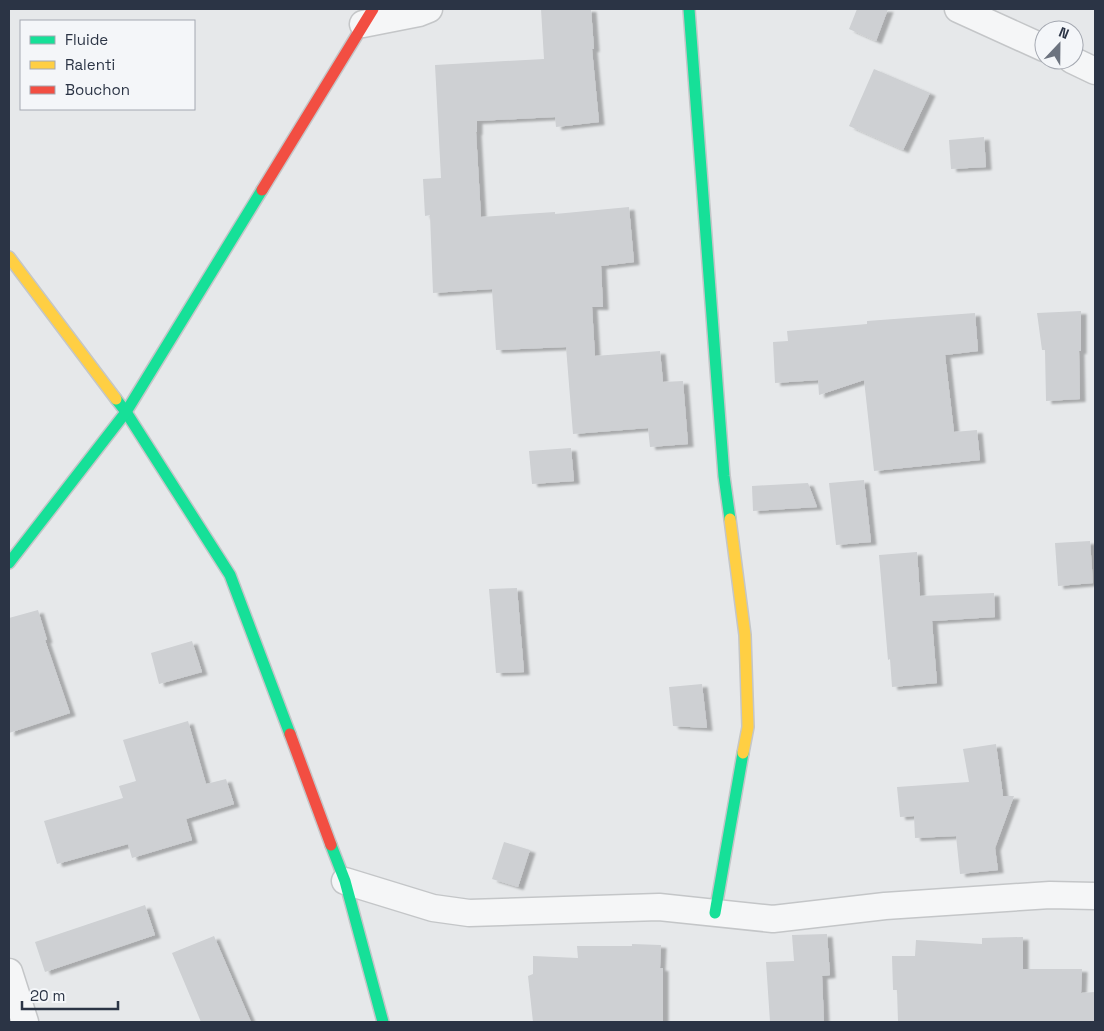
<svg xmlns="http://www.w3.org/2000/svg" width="1104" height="1031" font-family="'Space Grotesk',sans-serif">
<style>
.building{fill:#ced0d3;filter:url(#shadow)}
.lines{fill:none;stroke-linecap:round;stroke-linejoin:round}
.street-casing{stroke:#c4c6c8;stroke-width:29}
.fast-casing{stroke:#c4c6c8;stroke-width:14}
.slow-casing{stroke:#c4c6c8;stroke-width:14}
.jam-casing{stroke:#c4c6c8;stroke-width:14}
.street{stroke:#f5f6f7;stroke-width:26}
.fast{stroke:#16e098;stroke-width:11}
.slow{stroke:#ffcf43;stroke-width:11}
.jam{stroke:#f24e42;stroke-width:11}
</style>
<defs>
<filter id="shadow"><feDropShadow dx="5.5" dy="3" stdDeviation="1" flood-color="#0004"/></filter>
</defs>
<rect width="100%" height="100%" fill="#e6e8ea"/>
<!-- building -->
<g class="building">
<path d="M 541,9 L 591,9 L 594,49 L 592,49 L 599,122 L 556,127 L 555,117 L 477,121 L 477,132 L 476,132 L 481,217 L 555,212 L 555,214 L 629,207 L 634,262 L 601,266 L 603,307 L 592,307 L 595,356 L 660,351 L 663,382 L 683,381 L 688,444 L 650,447 L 648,428 L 573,434 L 566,347 L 496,350 L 492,289 L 433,293 L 430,215 L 425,216 L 423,179 L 441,178 L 435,65 L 544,59 Z"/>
<path d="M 857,9 L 888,9 L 876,41 L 849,29 Z"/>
<path d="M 874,69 L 930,93 L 903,150 L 849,126 Z"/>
<path d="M 984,137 L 986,167 L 951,169 L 949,140 Z"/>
<path d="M 1081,311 L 1081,351 L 1079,351 L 1080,399 L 1046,401 L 1045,350 L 1042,350 L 1037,313 Z"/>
<path d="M 975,313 L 978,351 L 945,355 L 954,432 L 977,430 L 980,460 L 874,471 L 864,380 L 819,395 L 818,380 L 775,383 L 773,342 L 788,341 L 787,331 L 867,324 L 867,321 Z"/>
<path d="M 571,448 L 574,481 L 532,484 L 529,451 Z"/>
<path d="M 864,480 L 871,542 L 836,545 L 829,483 Z"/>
<path d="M 808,483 L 817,507 L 753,511 L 752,486 Z"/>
<path d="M 1090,541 L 1093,583 L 1058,586 L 1055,543 Z"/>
<path d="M 917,552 L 920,596 L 994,593 L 995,617 L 932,621 L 937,683 L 892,687 L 890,659 L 888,660 L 879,555 Z"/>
<path d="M 517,588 L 524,672 L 496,673 L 489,589 Z"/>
<path d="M 38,610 L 47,640 L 45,640 L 70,713 L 9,733 L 9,618 Z"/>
<path d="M 192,641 L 202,672 L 159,684 L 151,653 Z"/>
<path d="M 702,684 L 707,728 L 673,726 L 669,687 Z"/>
<path d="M 188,721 L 206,784 L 226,779 L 234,804 L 186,819 L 192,840 L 132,858 L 128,844 L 57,864 L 44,821 L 123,798 L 119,786 L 136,781 L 123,740 Z"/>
<path d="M 996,744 L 1003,796 L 1014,796 L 995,848 L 998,870 L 960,874 L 956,836 L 915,838 L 914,816 L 900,817 L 897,787 L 969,782 L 963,749 Z"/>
<path d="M 504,842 L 530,850 L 518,887 L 492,879 Z"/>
<path d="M 145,905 L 155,935 L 45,972 L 35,942 Z"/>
<path d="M 827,934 L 830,975 L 822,976 L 824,1022 L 770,1022 L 766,962 L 794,961 L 792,935 Z"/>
<path d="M 214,936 L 251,1022 L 201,1022 L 172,953 Z"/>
<path d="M 1023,937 L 1023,969 L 1082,969 L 1081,993 L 1095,992 L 1095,1022 L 898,1022 L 897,990 L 893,990 L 892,956 L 915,956 L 916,940 L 982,944 L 982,938 Z"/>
<path d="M 632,944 L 661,945 L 660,968 L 663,968 L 663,1022 L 533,1022 L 528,976 L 533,974 L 533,956 L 578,958 L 577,946 L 632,946 Z"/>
</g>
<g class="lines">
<defs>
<g id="street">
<path d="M 958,9 L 1044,48"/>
<path d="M 363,24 L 419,13 L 429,9"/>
<path d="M 1072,60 L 1095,71"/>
<path d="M 345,881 L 433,908 L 469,913 L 659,907 L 773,919 L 885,906 L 1050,895 L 1095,896"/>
<path d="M 9,972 L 25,1022"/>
</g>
<g id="fast">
<path d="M 689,9 L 724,476 L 730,519"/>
<path d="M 116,399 L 126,412 L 230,575 L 290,734"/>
<path d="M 9,563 L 126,412 L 262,190"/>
<path d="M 331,845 L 345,881 L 383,1022"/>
<path d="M 715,913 L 743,753"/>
</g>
<g id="slow">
<path d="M 9,257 L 116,399"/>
<path d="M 730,519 L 745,635 L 748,727 L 743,753"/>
</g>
<g id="jam">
<path d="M 262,190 L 373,9"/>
<path d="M 290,734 L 331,845"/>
</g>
</defs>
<!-- street casing -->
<use href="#street" class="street-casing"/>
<!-- fast casing -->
<use href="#fast" class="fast-casing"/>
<!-- slow casing -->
<use href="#slow" class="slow-casing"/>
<!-- jam casing -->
<use href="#jam" class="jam-casing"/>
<!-- street -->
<use href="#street" class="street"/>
<!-- fast -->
<use href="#fast" class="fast"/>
<!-- slow -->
<use href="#slow" class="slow"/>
<!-- jam -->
<use href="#jam" class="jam"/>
</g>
<!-- border -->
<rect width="1104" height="1031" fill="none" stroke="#2b3445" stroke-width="20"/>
<!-- legend -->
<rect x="20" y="20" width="175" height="90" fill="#f4f6f9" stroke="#a4a8b1"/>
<rect x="30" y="36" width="25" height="8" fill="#16e098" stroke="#a4a8b1"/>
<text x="65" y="45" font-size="15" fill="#2b3445">Fluide</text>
<rect x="30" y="61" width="25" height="8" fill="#ffcf43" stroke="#a4a8b1"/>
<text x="65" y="70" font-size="15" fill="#2b3445">Ralenti</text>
<rect x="30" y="86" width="25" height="8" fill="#f24e42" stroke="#a4a8b1"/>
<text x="65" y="95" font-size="15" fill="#2b3445">Bouchon</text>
<!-- north arrow -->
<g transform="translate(1059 45) rotate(22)"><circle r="24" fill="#f4f6f9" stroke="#a4a8b1"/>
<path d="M0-4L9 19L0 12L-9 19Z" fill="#6c737f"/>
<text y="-8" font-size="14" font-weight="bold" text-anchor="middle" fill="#2b3445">N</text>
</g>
<!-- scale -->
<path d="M22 1001v8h96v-8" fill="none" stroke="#2b3445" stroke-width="2.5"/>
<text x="30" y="1001" font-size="15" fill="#2b3445" stroke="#f4f6f9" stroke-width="4" paint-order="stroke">20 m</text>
</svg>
